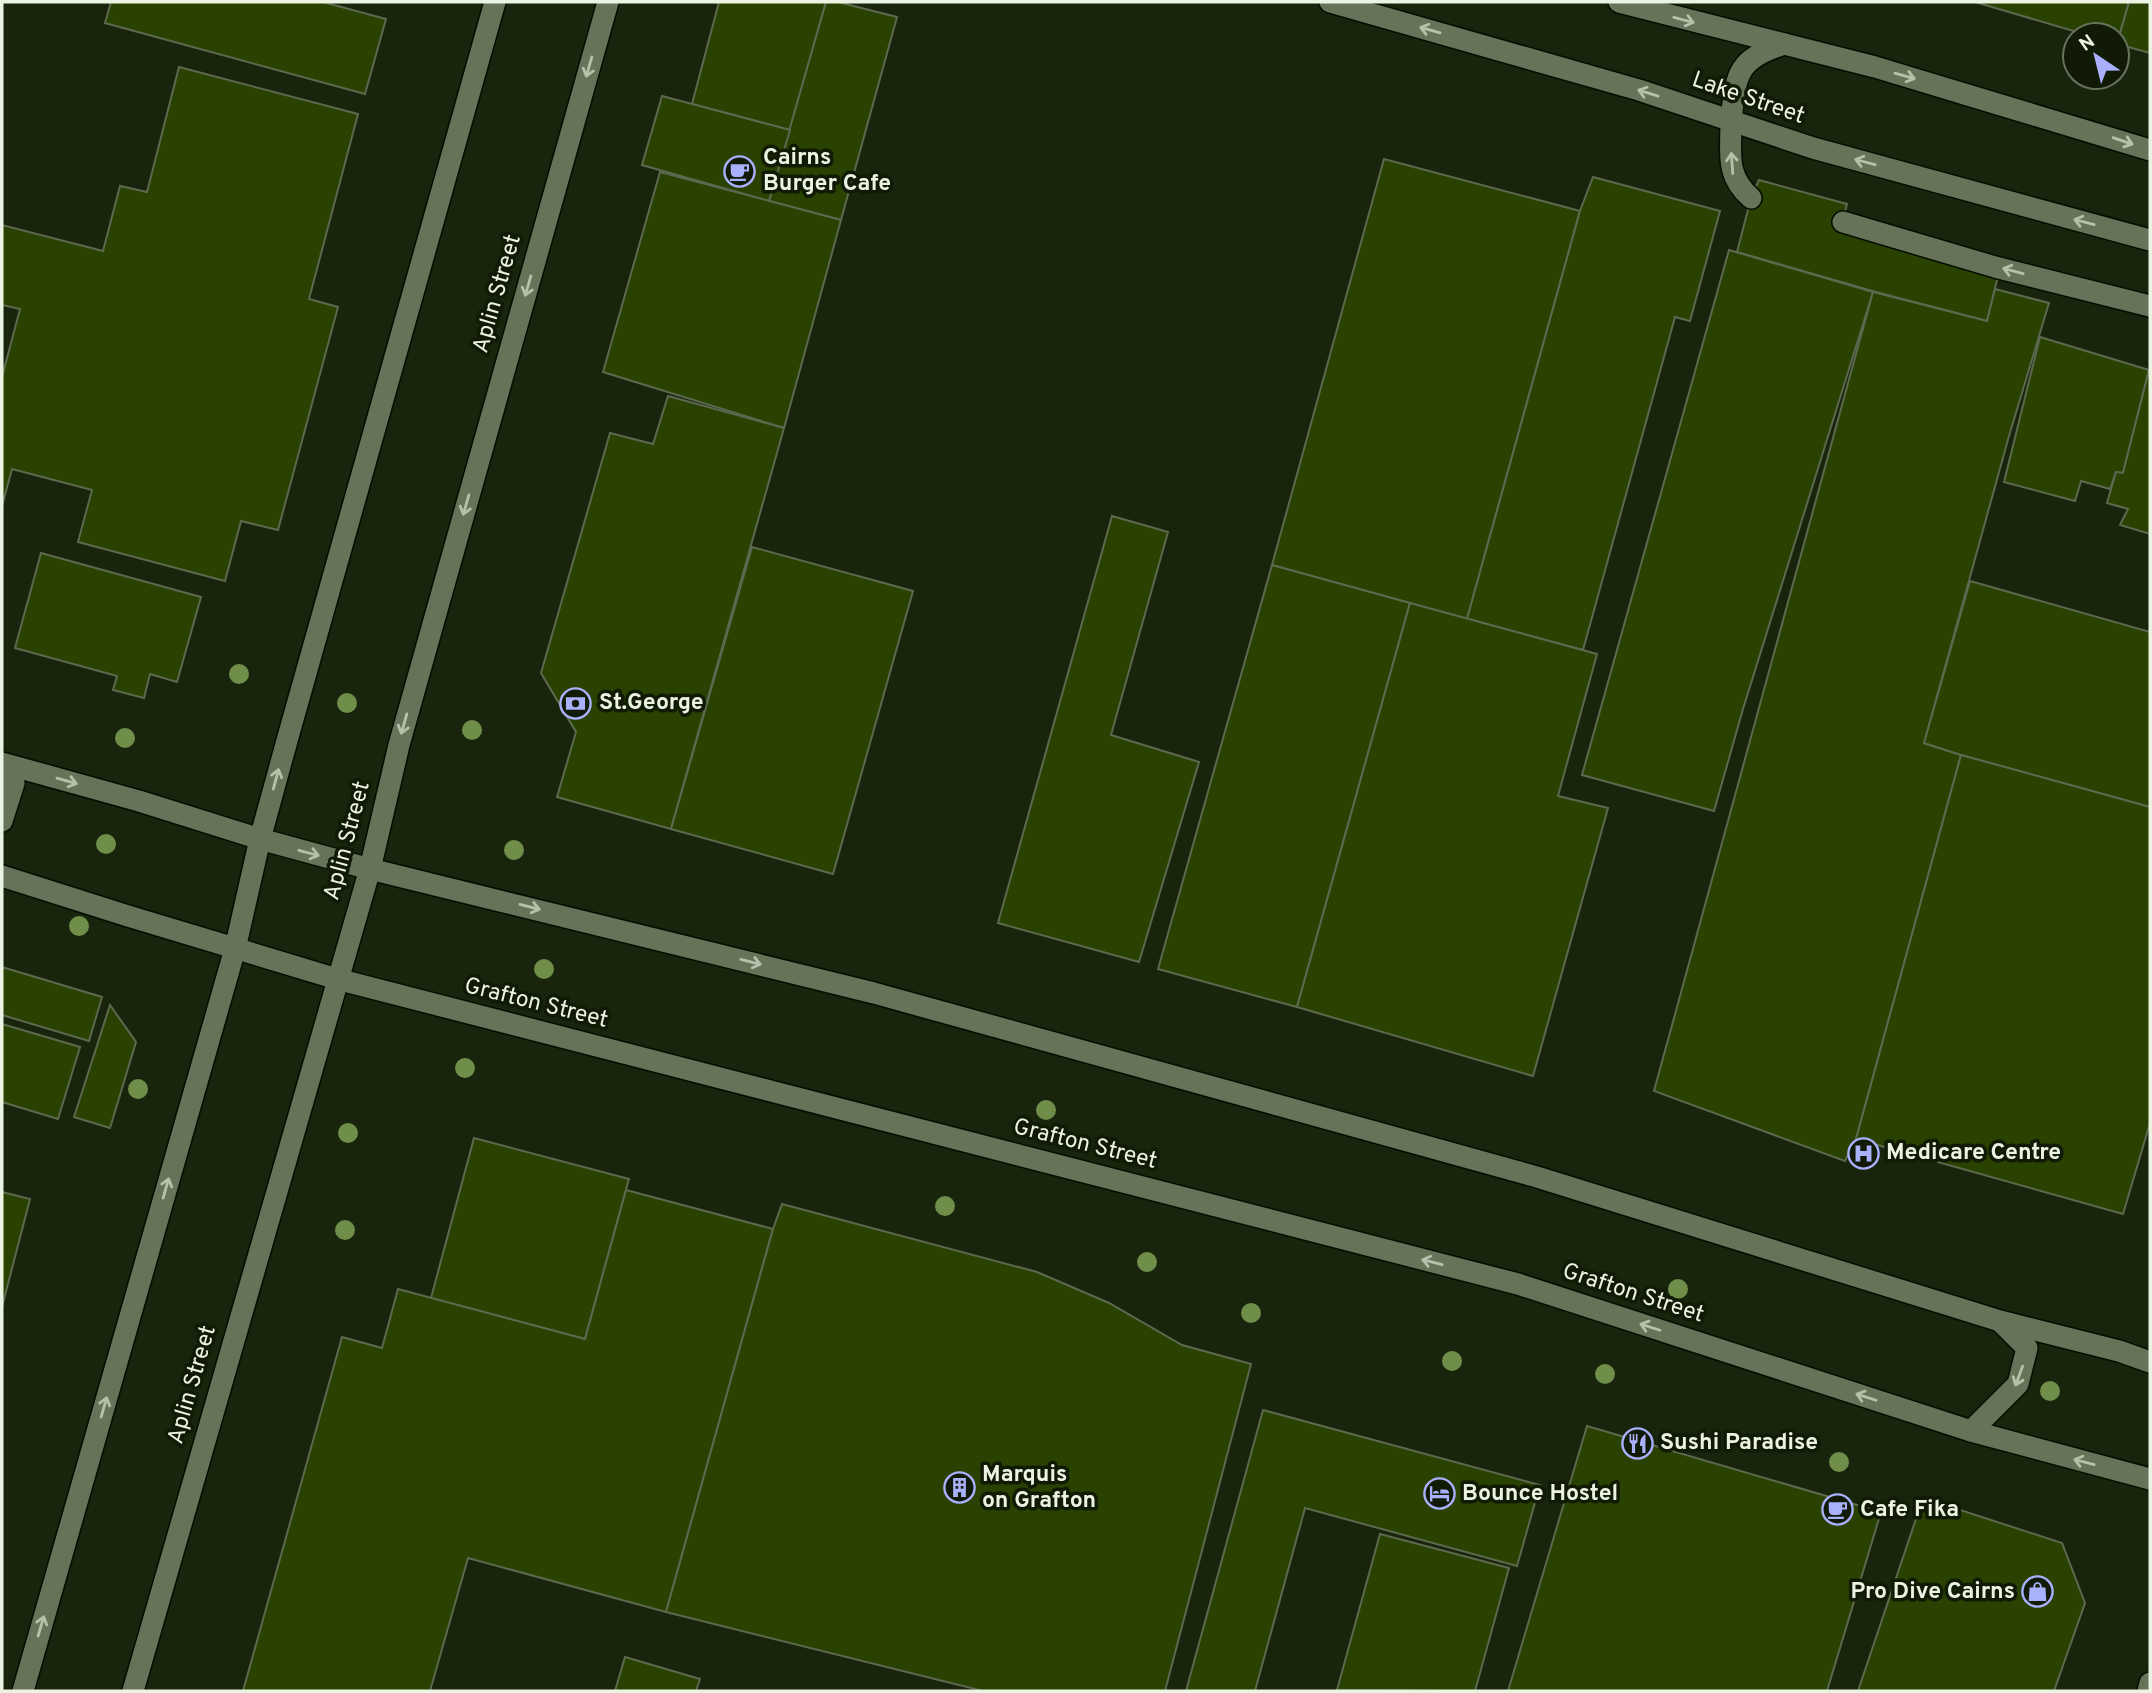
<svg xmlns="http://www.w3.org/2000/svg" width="2152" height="1693" font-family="Overpass,sans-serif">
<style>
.building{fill:#294101;stroke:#5c694e;stroke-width:2}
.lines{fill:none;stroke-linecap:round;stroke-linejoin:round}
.lane-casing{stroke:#050d00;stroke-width:24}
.street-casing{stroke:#050d00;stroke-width:24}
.secondary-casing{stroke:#050d00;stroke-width:24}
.lane{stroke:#667358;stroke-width:21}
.street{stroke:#667358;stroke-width:21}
.secondary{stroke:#667358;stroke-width:21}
.tree{fill:#6e8e49}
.oneway{stroke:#b6c0ab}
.labels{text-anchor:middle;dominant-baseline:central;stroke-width:7;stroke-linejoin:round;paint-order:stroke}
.street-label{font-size:23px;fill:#ebf3e3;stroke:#101a04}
.poi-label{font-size:23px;font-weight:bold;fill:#ebf3e3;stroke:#101a04;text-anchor:start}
</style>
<rect width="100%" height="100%" fill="#19240c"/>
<!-- building -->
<g class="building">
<path d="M 111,2 L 323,2 L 386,19 L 365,94 L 105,23 Z"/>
<path d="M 719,2 L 826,2 L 790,130 L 692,104 Z"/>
<path d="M 826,2 L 838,2 L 897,17 L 841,220 L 769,201 Z"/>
<path d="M 1975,2 L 2129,2 L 2117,44 L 2117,35 L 2087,35 Z"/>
<path d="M 2129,2 L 2150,2 L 2150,53 L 2117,44 Z"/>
<path d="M 179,67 L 358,114 L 309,299 L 338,307 L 278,530 L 241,521 L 225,581 L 78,542 L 92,490 L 12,469 L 2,506 L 2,377 L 20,309 L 2,305 L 2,225 L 103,251 L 120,186 L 147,192 Z"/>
<path d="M 662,96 L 790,130 L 769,201 L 642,165 Z"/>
<path d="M 1384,159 L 1580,211 L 1467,619 L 1272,565 Z"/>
<path d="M 660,172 L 841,220 L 784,428 L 603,372 Z"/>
<path d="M 1593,177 L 1720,211 L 1690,321 L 1675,317 L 1583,650 L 1467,619 L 1580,211 Z"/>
<path d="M 1759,180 L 1847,204 L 1840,231 L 1998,276 L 1987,321 L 1876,292 L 1737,252 L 1751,198 Z"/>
<path d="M 1729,250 L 1873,292 L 1743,709 L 1714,811 L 1582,775 Z"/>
<path d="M 1995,289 L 2049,303 L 2009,436 L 1924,743 L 1961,755 L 1856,1139 L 1845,1161 L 1654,1091 L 1873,292 L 1987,321 Z"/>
<path d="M 2040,337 L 2149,370 L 2123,473 L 2116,472 L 2110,489 L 2081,481 L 2075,501 L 2004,482 Z"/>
<path d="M 2149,370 L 2150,370 L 2150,534 L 2120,525 L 2128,509 L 2107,503 L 2116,472 L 2123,473 Z"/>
<path d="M 668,396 L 784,428 L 671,829 L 557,797 L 576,732 L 541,673 L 610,433 L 653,444 Z"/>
<path d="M 1112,516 L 1168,532 L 1111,735 L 1199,762 L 1139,962 L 998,923 Z"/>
<path d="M 752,547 L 913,591 L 833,874 L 671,829 Z"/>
<path d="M 41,553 L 201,597 L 177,682 L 150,674 L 144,698 L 113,690 L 117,676 L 15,648 Z"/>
<path d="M 1272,565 L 1410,603 L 1297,1007 L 1158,969 Z"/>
<path d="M 1970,581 L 2150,632 L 2150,807 L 1961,755 L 1924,743 Z"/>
<path d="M 1410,603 L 1597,654 L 1558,796 L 1608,808 L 1533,1076 L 1297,1007 Z"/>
<path d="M 1961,755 L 2150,807 L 2150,1123 L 2123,1214 L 1856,1139 Z"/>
<path d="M 2,967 L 102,997 L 89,1041 L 2,1015 Z"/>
<path d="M 110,1005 L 136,1042 L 110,1128 L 74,1117 Z"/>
<path d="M 2,1024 L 80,1047 L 58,1119 L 2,1102 Z"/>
<path d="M 474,1138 L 629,1179 L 585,1339 L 431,1298 Z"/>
<path d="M 626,1190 L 773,1229 L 666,1612 L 468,1558 L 430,1691 L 243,1691 L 342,1337 L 382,1348 L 398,1289 L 585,1339 Z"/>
<path d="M 2,1192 L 30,1199 L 2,1307 Z"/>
<path d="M 782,1204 L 1037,1272 L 1109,1303 L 1182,1345 L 1251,1364 L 1165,1691 L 983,1691 L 666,1612 L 773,1229 Z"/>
<path d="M 1263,1410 L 1540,1485 L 1517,1566 L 1305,1508 L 1255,1691 L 1186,1691 Z"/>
<path d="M 1587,1426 L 1881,1512 L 1827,1691 L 1508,1691 Z"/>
<path d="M 1923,1498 L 2062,1543 L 2085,1603 L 2054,1691 L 1858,1691 Z"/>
<path d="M 1380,1534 L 1509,1568 L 1475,1691 L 1337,1690 Z"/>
<path d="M 625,1657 L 700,1679 L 696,1691 L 615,1691 Z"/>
</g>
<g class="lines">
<defs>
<g id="lane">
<path d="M 1731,121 C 1731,153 1725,175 1751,198"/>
<path d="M 1843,222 L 1995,267 L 2150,306"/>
</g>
<g id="street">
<path d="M 1330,2 L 1639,90 L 1813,148 L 2150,240"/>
<path d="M 1619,2 L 1875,67 L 2150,150"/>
<path d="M 1731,121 C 1736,74 1736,60 1784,44"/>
</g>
<g id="secondary">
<path d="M 2,763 L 139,801 L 260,839 L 370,869 L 874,993 L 1537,1177 L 2000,1321 L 2119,1351 L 2150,1362"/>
<path d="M 2,771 L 14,783 L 2,821"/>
<path d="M 2,876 L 128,916 L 337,979 L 1518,1284 L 1971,1431 L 2150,1479"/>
<path d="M 1971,1431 L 2018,1384 L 2027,1348 L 2001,1322"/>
<path d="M 23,1691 L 235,949 L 260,839 L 288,737 L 495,2"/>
<path d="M 133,1691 L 370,869 L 399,745 L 608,2"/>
<path d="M 2148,1691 L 2150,1683"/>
</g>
</defs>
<!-- lane casing -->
<use href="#lane" class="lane-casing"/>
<!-- street casing -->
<use href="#street" class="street-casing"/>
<!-- secondary casing -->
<use href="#secondary" class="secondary-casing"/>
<!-- lane -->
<use href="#lane" class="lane"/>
<!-- street -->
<use href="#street" class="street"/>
<!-- secondary -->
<use href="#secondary" class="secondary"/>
</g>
<!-- trees -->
<g class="tree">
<circle cx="239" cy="674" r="10"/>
<circle cx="347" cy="703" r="10"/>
<circle cx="472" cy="730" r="10"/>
<circle cx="125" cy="738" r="10"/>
<circle cx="106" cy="844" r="10"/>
<circle cx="514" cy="850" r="10"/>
<circle cx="79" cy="926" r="10"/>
<circle cx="544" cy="969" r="10"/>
<circle cx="465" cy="1068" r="10"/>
<circle cx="138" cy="1089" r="10"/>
<circle cx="1046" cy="1110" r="10"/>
<circle cx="348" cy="1133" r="10"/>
<circle cx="945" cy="1206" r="10"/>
<circle cx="345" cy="1230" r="10"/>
<circle cx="1147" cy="1262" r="10"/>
<circle cx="1678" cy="1289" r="10"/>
<circle cx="1251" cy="1313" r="10"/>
<circle cx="1452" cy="1361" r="10"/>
<circle cx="1605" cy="1374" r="10"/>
<circle cx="2050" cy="1391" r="10"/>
<circle cx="1839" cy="1462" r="10"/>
</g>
<!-- one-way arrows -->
<defs><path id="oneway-shaft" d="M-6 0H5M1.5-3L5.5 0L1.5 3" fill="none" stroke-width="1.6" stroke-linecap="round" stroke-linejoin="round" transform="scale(1.75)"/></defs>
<g class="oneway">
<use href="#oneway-shaft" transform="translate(1684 20) rotate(15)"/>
<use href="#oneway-shaft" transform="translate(1430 30) rotate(-164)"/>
<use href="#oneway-shaft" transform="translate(589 67) rotate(106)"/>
<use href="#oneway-shaft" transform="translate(1905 76) rotate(16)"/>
<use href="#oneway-shaft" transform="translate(1648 93) rotate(-163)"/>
<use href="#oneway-shaft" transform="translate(2123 141) rotate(19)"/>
<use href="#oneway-shaft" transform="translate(1865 162) rotate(-165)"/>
<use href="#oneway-shaft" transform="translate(1732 163) rotate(-94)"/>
<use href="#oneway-shaft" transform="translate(2084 222) rotate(-165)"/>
<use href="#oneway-shaft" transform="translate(2013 271) rotate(-165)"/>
<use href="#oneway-shaft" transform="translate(528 286) rotate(106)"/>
<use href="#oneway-shaft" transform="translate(466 505) rotate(106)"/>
<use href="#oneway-shaft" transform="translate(404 724) rotate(106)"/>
<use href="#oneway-shaft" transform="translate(276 779) rotate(-75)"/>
<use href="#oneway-shaft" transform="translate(67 781) rotate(16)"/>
<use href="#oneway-shaft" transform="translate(309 853) rotate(15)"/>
<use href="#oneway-shaft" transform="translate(530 907) rotate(14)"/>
<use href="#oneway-shaft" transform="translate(751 962) rotate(14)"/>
<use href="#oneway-shaft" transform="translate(166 1188) rotate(-74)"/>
<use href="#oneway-shaft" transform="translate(1432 1262) rotate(-166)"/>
<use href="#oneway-shaft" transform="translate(1650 1327) rotate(-162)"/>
<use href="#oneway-shaft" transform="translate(2019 1376) rotate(110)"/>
<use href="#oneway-shaft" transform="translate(1866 1397) rotate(-162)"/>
<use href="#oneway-shaft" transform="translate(104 1407) rotate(-74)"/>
<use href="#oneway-shaft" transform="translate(2084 1462) rotate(-165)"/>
<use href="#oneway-shaft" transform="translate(41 1626) rotate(-74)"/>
</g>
<!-- icons -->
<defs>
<symbol id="cafe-ring" viewBox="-11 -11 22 22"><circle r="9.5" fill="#101a04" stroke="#a9b0fc" stroke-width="1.5"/><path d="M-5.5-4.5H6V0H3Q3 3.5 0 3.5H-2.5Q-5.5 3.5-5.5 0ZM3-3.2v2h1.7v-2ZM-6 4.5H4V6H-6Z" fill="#a9b0fc"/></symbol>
<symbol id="bank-ring" viewBox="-11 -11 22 22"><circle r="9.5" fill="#101a04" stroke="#a9b0fc" stroke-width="1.5"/><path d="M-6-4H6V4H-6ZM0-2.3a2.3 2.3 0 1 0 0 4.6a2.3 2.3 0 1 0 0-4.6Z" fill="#a9b0fc"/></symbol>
<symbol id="hospital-ring" viewBox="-11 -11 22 22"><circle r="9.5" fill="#101a04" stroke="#a9b0fc" stroke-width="1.5"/><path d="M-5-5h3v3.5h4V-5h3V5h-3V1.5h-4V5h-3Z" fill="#a9b0fc"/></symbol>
<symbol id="restaurant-ring" viewBox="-11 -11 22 22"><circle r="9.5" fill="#101a04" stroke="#a9b0fc" stroke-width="1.5"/><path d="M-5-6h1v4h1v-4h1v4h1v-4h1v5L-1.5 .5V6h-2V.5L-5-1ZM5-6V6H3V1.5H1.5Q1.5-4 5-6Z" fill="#a9b0fc"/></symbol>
<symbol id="building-ring" viewBox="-11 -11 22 22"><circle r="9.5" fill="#101a04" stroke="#a9b0fc" stroke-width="1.5"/><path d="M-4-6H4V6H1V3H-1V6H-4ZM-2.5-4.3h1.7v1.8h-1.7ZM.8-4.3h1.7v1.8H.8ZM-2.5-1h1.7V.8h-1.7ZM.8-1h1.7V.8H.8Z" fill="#a9b0fc"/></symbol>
<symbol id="hotel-ring" viewBox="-11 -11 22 22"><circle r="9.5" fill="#101a04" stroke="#a9b0fc" stroke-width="1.5"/><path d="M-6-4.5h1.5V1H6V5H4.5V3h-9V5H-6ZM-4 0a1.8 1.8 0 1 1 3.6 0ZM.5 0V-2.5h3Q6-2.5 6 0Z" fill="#a9b0fc"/></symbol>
<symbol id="shop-ring" viewBox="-11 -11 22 22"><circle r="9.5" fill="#101a04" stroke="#a9b0fc" stroke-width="1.5"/><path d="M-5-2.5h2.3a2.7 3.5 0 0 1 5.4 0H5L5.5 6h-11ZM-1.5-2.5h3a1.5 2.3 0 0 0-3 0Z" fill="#a9b0fc"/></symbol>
</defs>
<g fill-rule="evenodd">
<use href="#cafe-ring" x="722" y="154" width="35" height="35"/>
<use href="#bank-ring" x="558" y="686" width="35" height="35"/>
<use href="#hospital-ring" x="1846" y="1136" width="35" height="35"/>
<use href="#restaurant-ring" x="1620" y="1426" width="35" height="35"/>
<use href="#building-ring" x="942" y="1470" width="35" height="35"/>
<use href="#hotel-ring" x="1422" y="1476" width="35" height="35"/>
<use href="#cafe-ring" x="1820" y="1492" width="35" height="35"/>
<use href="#shop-ring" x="2020" y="1574" width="35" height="35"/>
</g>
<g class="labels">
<!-- street labels -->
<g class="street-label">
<text transform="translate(1748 99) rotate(19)">Lake Street</text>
<text transform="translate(498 294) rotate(-74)">Aplin Street</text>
<text transform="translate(348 841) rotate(-75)">Aplin Street</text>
<text transform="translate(536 1004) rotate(14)">Grafton Street</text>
<text transform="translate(1085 1145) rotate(14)">Grafton Street</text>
<text transform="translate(1633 1294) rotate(18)">Grafton Street</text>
<text transform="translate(193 1385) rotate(-74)">Aplin Street</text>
</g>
<!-- poi labels -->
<g class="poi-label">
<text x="763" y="158">Cairns<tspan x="763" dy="26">Burger Cafe</tspan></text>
<text x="599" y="703">St.George</text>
<text x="1886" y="1153">Medicare Centre</text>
<text x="1660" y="1443">Sushi Paradise</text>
<text x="982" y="1475">Marquis<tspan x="982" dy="26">on Grafton</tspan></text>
<text x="1462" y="1494">Bounce Hostel</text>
<text x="1860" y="1510">Cafe Fika</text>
<text x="2015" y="1592" text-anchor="end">Pro Dive Cairns</text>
</g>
</g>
<!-- border -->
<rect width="2152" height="1693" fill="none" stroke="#ebf3e3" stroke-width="7"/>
<!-- north arrow -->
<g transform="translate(2096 56) rotate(325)"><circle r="33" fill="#101a04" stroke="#68715d" stroke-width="2"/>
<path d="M0-5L12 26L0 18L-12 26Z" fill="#a9b0fc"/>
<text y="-10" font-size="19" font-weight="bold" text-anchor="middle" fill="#ebf3e3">N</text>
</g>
</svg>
